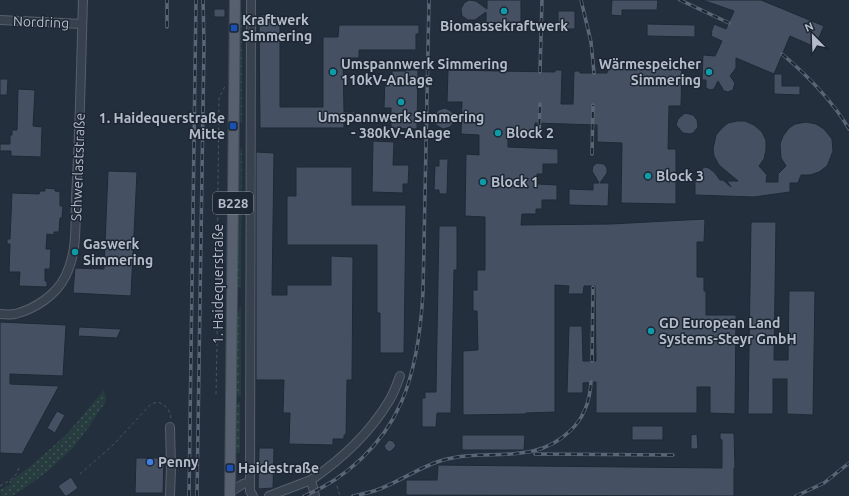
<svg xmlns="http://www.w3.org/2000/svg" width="849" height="496" font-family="Ubuntu,sans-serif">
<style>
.grass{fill:url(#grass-dots)}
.building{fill:#455162;stroke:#1f2835}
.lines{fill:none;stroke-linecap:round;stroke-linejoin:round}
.minor-casing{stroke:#565f6c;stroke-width:10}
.major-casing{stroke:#414a57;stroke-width:12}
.path{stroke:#44595c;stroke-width:1;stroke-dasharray:3 3;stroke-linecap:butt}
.minor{stroke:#38414e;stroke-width:8}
.major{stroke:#56606e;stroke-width:10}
.rail-casing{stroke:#5a6575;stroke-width:3.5}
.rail{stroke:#1d2633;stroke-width:2;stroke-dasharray:6;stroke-linecap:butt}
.culture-dot{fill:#0f9aa8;stroke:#1d2633;stroke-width:1.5}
.transit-dot{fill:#1a4fb4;stroke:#1d2633;stroke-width:1.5}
.shop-dot{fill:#3f7fe0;stroke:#1d2633;stroke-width:1.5}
.labels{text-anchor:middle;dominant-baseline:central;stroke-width:3;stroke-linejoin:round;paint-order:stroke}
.shield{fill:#1d2633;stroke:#878f9c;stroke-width:1}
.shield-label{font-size:13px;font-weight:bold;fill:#b4bcc9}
.poi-label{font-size:14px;font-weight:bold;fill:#b4bcc9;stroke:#1d2633;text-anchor:start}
.street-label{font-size:14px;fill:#b4bcc9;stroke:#1d2633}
</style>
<defs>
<pattern id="grass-dots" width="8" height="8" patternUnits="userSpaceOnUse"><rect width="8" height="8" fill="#263c3f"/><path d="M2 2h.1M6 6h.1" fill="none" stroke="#435659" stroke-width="1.8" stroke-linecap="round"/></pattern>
</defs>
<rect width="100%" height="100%" fill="#242f3e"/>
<!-- grass -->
<g class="grass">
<path d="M 242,12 L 242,122 L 239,122 L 240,14 Z"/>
<path d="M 242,147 L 241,289 L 238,286 L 237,283 L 239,152 Z"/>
<path d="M 240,306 L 241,306 L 241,397 L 237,396 L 236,393 L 237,312 L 239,311 Z"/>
<path d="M 104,390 L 106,399 L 105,403 L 91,423 L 89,427 L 87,429 L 74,447 L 49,470 L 25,488 L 12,496 L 1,496 L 0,490 L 11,484 L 9,482 L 32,465 L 67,434 Z"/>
<path d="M 240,402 L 240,453 L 237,453 L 236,449 L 236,407 L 238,403 Z"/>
</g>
<!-- building -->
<g class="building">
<path d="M 469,0 L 476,1 L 487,9 L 487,0 L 521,0 L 521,22 L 486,23 L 486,12 L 475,20 L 468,20 L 462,16 L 461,9 L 464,3 Z"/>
<path d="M 612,0 L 658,0 L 657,10 L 622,10 L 622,16 L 611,15 Z"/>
<path d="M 702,0 L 761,0 L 824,26 L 815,47 L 790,36 L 774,74 L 736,58 L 736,68 L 730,76 L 735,83 L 733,90 L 728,92 L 724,91 L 718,81 L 714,89 L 710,90 L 706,88 L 706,80 L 702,80 L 703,55 L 715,56 L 722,41 L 711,36 L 712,33 L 711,33 L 714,24 L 726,29 L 734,11 Z"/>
<rect x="214" y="9" width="11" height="8"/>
<rect x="558" y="11" width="17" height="18"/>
<path d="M 259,15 L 280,15 L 280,107 L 323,107 L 323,37 L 338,37 L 339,25 L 419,25 L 419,34 L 416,34 L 416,50 L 359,50 L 359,58 L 343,58 L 344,112 L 355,112 L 355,122 L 344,122 L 344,128 L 260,128 Z"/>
<path d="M 647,24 L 695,25 L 695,37 L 647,36 Z"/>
<path d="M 608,65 L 682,67 L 681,106 L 669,106 L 668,149 L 676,149 L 676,204 L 621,203 L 622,143 L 597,142 L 597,125 L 535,123 L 535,135 L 508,134 L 508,147 L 558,149 L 558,164 L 543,164 L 543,174 L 537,174 L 537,184 L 557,185 L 557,200 L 542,200 L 542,209 L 536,209 L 536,214 L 522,214 L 521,225 L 611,224 L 705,219 L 704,242 L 697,242 L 697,277 L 704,277 L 704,291 L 706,291 L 706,315 L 736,315 L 735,414 L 710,413 L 710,387 L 697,387 L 697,413 L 596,413 L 596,382 L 583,383 L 583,393 L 567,393 L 569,326 L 582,326 L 583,361 L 596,361 L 595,286 L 584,286 L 583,294 L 568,294 L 569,286 L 555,285 L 555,412 L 526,413 L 526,414 L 463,415 L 463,351 L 478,350 L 477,311 L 473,311 L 473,290 L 477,290 L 477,270 L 485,270 L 485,217 L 465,216 L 466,154 L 479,155 L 479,135 L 461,134 L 462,102 L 447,102 L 448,70 L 555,72 L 555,70 L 562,70 L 561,104 L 573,104 L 574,71 L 580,71 L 580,73 L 607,73 Z"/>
<path d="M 406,70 L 418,70 L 417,129 L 391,128 L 391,108 L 384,108 L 385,79 L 392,80 L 392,71 L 406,71 Z"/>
<path d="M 774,74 L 782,74 L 782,86 L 800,86 L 800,95 L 774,94 Z"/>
<path d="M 0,79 L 8,79 L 7,95 L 0,95 Z"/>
<path d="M 18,89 L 35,90 L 33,126 L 42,127 L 41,157 L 11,156 L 11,151 L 0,151 L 0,144 L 10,144 L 10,135 L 12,135 L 12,130 L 17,130 Z"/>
<path d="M 445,108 L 451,111 L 456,119 L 450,127 L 443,129 L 436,125 L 434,117 L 438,110 Z"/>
<path d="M 685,113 L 693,115 L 697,120 L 698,127 L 693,133 L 690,134 L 683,133 L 676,125 L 678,119 Z"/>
<path d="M 737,121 L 745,121 L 754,125 L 762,132 L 766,140 L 766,150 L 764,159 L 759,166 L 767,175 L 766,182 L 778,182 L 778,174 L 786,166 L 781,158 L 780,144 L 783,136 L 789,128 L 795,124 L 806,122 L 816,124 L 824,129 L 832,139 L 833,151 L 830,159 L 827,166 L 819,172 L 810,175 L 801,175 L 798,183 L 790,183 L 790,192 L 754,197 L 695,195 L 695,180 L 701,180 L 700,172 L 704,167 L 709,168 L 715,173 L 720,180 L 723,180 L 731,187 L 727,181 L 738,181 L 719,165 L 714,156 L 713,149 L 716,135 L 722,128 L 728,123 Z"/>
<path d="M 373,141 L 394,142 L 393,165 L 409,165 L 408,184 L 403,184 L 403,193 L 372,192 Z"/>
<path d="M 256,152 L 274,153 L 272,295 L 287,295 L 287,285 L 331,285 L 331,256 L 353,257 L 352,380 L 347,380 L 346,435 L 344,435 L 344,439 L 333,439 L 333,445 L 289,444 L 290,413 L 283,413 L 284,380 L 256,380 Z"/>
<path d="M 439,159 L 448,159 L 447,194 L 439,194 L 439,190 L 434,190 L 435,166 L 439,166 Z"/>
<path d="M 597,163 L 604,164 L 607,168 L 607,173 L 600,183 L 609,183 L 608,206 L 569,205 L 569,189 L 593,190 L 593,183 L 599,183 L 592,171 L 593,166 Z"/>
<path d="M 296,167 L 352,167 L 352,205 L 406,205 L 404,353 L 380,353 L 380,313 L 377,313 L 377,245 L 287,245 L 287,196 L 296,196 Z"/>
<path d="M 108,171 L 137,172 L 131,296 L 73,293 L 75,268 L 104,269 Z"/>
<path d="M 45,188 L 55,189 L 55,191 L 60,192 L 60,206 L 63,206 L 62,218 L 60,218 L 59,232 L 54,232 L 54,235 L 47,234 L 46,249 L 51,249 L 50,269 L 45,269 L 45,281 L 47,281 L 47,287 L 19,286 L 20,272 L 9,272 L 10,244 L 7,244 L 7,239 L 10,239 L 12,193 L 39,194 L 40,191 L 45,191 Z"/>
<path d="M 751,222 L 776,222 L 774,360 L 788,360 L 789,291 L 815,291 L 813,415 L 787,414 L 787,379 L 773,379 L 773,414 L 748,414 Z"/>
<path d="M 439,226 L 457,226 L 457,270 L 454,270 L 451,413 L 437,413 L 436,427 L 422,427 L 422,398 L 425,398 L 425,392 L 436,392 Z"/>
<path d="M 0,322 L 66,325 L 63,376 L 10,374 L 10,384 L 59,386 L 22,454 L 0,453 Z"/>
<path d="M 79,327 L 121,329 L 117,338 L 78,336 Z"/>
<path d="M 57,411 L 65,415 L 55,433 L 47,428 Z"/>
<rect x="632" y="426" width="31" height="14"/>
<path d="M 720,433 L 734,433 L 735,467 L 734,468 L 734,496 L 406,495 L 406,480 L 437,480 L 438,465 L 722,468 L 722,440 L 720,439 Z"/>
<path d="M 697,434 L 698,449 L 691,449 L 691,435 Z"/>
<path d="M 462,435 L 525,435 L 524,450 L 462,450 Z"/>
<path d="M 389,440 L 393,441 L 396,446 L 390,452 L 386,450 L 384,446 Z"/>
<path d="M 259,448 L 274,448 L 273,488 L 258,489 Z"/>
<path d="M 136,458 L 164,458 L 163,493 L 135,493 Z"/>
<path d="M 71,477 L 78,488 L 67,496 L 65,496 L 58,486 Z"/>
</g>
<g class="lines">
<defs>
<g id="minor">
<path d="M 251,0 L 250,491 L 253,496"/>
<path d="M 0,20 L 82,24"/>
<path d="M 0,314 C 5,314 10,315 15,314 C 35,309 56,295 65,277 C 78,252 75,224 76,197 C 80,131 81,66 83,0"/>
<path d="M 230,492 L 243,484 L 250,482"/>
<path d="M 170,496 L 171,468 L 170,427"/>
<path d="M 269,496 L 311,480"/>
<path d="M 315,496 L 311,480 C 342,459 369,434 389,401 C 394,393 397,384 400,376"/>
</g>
<path id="major" d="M 230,496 L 235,0"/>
</defs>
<!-- minor casing -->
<use href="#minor" class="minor-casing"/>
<!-- major casing -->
<use href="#major" class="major-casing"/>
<!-- path -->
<g class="path">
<path d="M 223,291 L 218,283 L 217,275 L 219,98 L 225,86"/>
<path d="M 216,394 L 218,294 L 222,291"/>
<path d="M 80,474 L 113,445 L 151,404 L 158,402 C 166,405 171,411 171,420"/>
<path d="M 0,486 C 9,481 18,477 19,466"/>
<path d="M 337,486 L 340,496"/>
</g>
<!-- minor -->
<use href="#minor" class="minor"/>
<!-- major -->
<use href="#major" class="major"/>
<defs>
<g id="rail">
<path d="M 581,0 L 591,42 L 594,73"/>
<path d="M 680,0 L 729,23"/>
<path d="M 167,27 L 167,0"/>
<path d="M 782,54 C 808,76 832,100 849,129"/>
<path d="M 540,72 L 542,0"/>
<path d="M 539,137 L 540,104"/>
<path d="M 592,154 L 593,105"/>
<path d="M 592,361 L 593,287"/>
<path d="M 535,454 L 673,455"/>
<path d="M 189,496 L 196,0"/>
<path d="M 197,496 L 204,44 L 203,0"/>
<path d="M 304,496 C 346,479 383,444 401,403 C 416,369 421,329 423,292 L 429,0"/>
<path d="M 353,496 C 361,494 369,493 377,490 C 399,482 418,468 440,461 C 485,447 533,467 570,431 C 584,418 590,400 591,382"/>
<path d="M 796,496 L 824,483 L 849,463"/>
</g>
</defs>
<!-- rail casing -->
<use href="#rail" class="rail-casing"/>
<!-- rail -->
<use href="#rail" class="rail"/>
</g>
<!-- markers -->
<g class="culture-dot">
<circle cx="504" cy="11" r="4"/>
<circle cx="333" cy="72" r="4"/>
<circle cx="709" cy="72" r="4"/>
<circle cx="401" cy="102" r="4"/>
<circle cx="498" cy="133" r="4"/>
<circle cx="648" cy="176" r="4"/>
<circle cx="483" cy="182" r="4"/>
<circle cx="75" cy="252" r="4"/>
<circle cx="651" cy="331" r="4"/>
</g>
<g class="transit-dot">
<rect x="230" y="24" width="8" height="8" rx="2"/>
<rect x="229" y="122" width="8" height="8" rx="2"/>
<rect x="226" y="464" width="8" height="8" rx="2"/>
</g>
<circle class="shop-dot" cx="150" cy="462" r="4"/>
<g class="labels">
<!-- shield labels -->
<rect class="shield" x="213" y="192" width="40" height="22" rx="3"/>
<g class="shield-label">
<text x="233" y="203">B228</text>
</g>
<!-- poi labels -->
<g class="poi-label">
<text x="242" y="20">Kraftwerk<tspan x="242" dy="16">Simmering</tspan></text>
<text x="504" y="26" text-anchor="middle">Biomassekraftwerk</text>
<text x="341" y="64">Umspannwerk Simmering<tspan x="341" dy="16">110kV-Anlage</tspan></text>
<text x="701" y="64" text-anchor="end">Wärmespeicher<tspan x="701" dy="16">Simmering</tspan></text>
<text x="401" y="117" text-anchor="middle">Umspannwerk Simmering<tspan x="401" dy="16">- 380kV-Anlage</tspan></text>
<text x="225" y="118" text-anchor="end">1. Haidequerstraße<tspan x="225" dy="16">Mitte</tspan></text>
<text x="506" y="133">Block 2</text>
<text x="656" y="176">Block 3</text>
<text x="491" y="182">Block 1</text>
<text x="83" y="244">Gaswerk<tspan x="83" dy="16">Simmering</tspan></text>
<text x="659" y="323">GD European Land<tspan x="659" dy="16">Systems-Steyr GmbH</tspan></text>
<text x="158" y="462">Penny</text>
<text x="238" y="468">Haidestraße</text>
</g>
<!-- street labels -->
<g class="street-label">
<text transform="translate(41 22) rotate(2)">Nordring</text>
<text transform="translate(78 167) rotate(-88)">Schwerlaststraße</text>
<text transform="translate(218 284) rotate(-90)">1. Haidequerstraße</text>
</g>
</g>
<!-- north arrow -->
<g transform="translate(813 36) rotate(337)" stroke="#1d2633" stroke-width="3" paint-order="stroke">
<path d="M0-3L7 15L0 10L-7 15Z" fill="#b4bcc9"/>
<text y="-6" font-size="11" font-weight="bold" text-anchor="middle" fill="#b4bcc9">N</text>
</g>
</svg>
